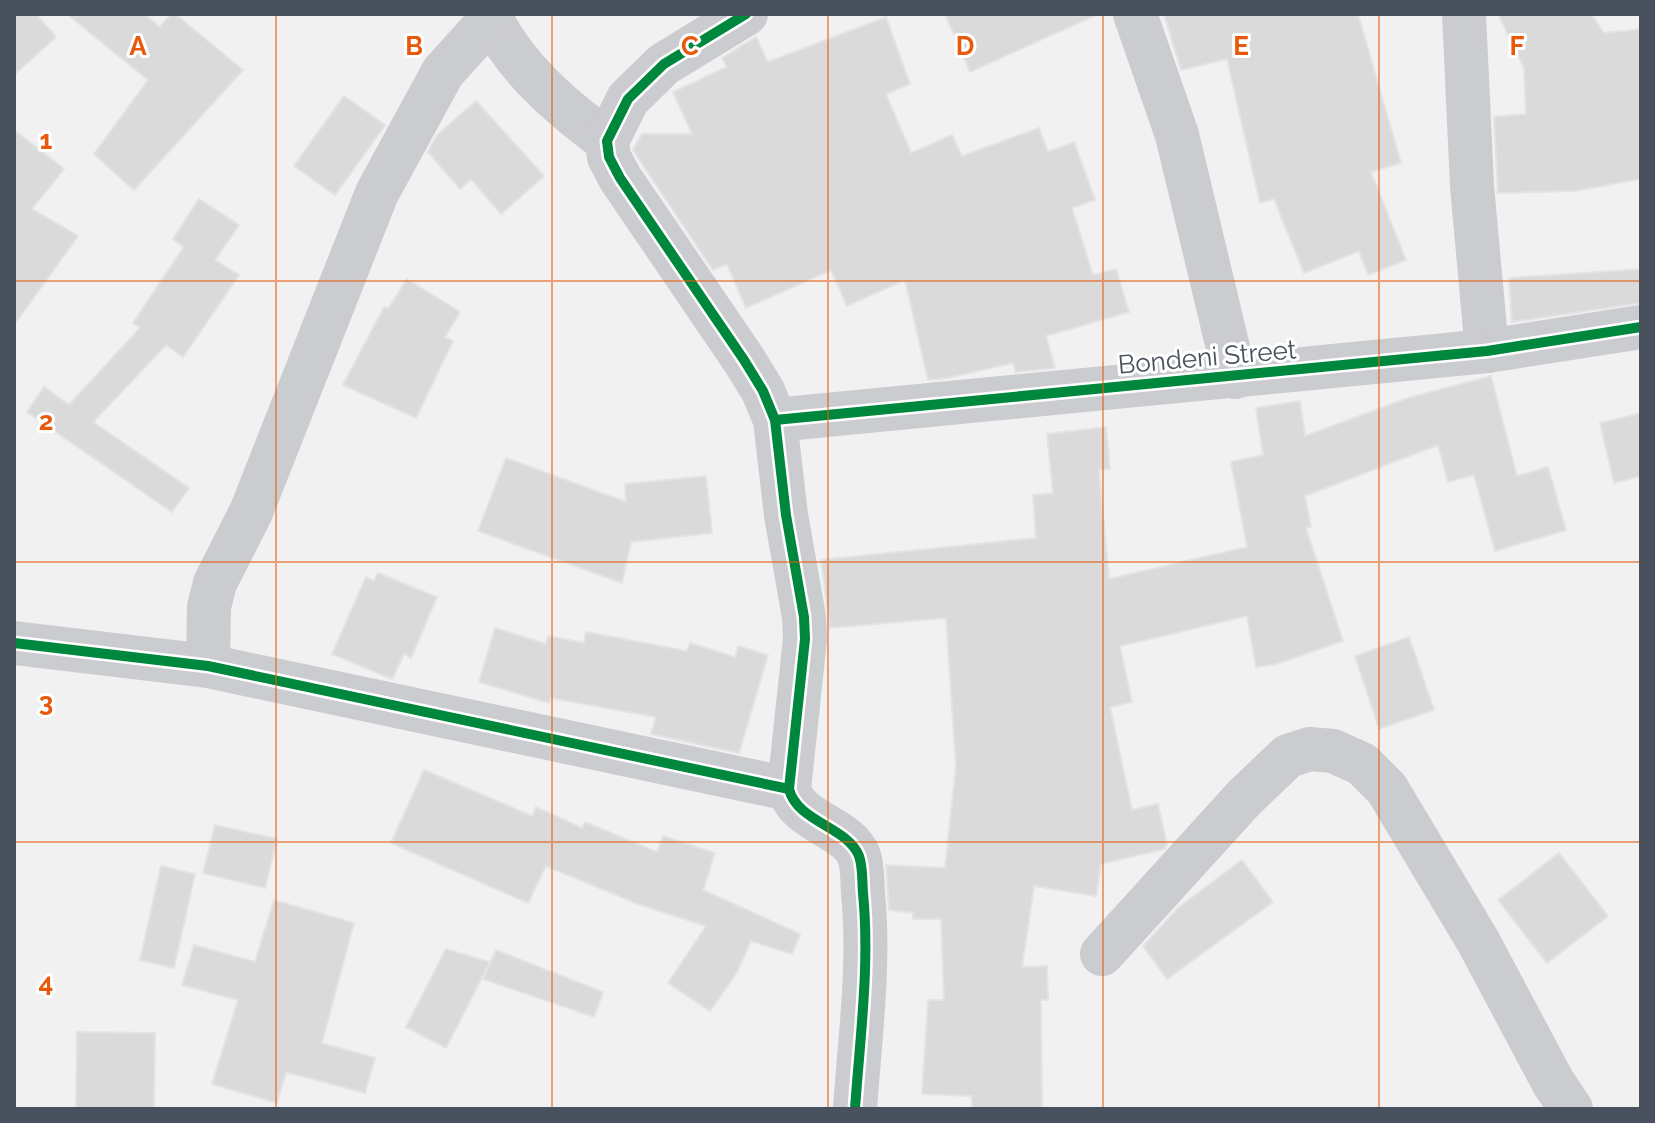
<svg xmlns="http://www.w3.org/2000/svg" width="1655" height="1123" font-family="Raleway,sans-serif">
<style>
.building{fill:#dadadb;stroke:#e2e3e4;stroke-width:2}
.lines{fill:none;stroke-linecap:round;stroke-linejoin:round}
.minor{stroke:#cbcccf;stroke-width:44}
.cycleway-casing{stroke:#fff;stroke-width:15}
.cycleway{stroke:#00873e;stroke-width:10}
.grid{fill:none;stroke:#e8590c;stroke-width:2;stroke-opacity:0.55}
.labels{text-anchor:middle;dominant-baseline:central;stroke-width:6;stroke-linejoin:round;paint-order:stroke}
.street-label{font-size:26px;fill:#48515d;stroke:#fff}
.grid-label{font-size:26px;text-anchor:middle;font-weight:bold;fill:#e8590c;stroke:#fff;stroke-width:6;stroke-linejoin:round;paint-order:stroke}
</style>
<rect width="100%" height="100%" fill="#f1f1f1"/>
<!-- building -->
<g class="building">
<path d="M 14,14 L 36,14 L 56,37 L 14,75 Z"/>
<path d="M 67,14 L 144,14 L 160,27 L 171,14 L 175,14 L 243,70 L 134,190 L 94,154 L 148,80 Z"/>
<path d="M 945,14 L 1098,14 L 970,72 Z"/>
<path d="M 1164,14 L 1358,14 L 1401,163 L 1371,172 L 1406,260 L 1368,275 L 1359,251 L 1304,273 L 1274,199 L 1260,203 L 1227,59 L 1181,70 Z"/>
<path d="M 1498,14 L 1591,14 L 1604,33 L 1641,29 L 1641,179 L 1575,191 L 1498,193 L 1494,117 L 1526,114 L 1524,68 Z"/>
<path d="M 886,17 L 910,84 L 886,94 L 911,153 L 952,135 L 962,156 L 1039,128 L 1048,152 L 1074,142 L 1095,200 L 1072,208 L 1093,275 L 1116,269 L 1129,312 L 1046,336 L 1055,368 L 1016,372 L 1013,363 L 948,378 L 928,380 L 905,280 L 847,306 L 831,270 L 746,308 L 727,264 L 713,270 L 633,150 L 642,134 L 692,134 L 673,92 L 727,67 L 722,58 L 756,37 L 768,62 Z"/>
<path d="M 344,96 L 385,125 L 335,195 L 294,166 Z"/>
<path d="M 476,101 L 544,176 L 501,214 L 471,179 L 460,189 L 428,152 L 436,136 Z"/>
<path d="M 14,130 L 64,169 L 32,209 L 78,236 L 14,325 Z"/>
<path d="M 199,199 L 239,225 L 215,260 L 239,275 L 183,357 L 166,345 L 93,422 L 189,488 L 172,512 L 27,412 L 44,387 L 69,405 L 140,328 L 133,323 L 184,247 L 173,239 Z"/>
<path d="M 1641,269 L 1641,303 L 1512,322 L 1509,278 Z"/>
<path d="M 407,279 L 460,312 L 445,337 L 453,341 L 416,418 L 343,385 L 384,307 L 388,309 Z"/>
<path d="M 1491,376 L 1517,476 L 1548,467 L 1566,530 L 1495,551 L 1474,475 L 1448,482 L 1438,445 L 1305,496 L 1311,527 L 1306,528 L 1343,641 L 1276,664 L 1256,667 L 1247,616 L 1120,646 L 1132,702 L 1110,707 L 1132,810 L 1158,804 L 1167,845 L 1164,849 L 1101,864 L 1096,896 L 1034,886 L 1022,967 L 1047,966 L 1048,1000 L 1041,1000 L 1042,1109 L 972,1109 L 972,1096 L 922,1094 L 928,1000 L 944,1000 L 941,919 L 913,919 L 913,913 L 889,910 L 886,865 L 945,868 L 956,766 L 946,618 L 830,628 L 821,560 L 1036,538 L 1033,495 L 1053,493 L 1047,434 L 1106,427 L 1110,469 L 1099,470 L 1109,579 L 1247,547 L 1231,462 L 1263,455 L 1256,408 L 1300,401 L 1305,436 L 1408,398 Z"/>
<path d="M 1641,413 L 1641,476 L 1614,483 L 1600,423 Z"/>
<path d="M 506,458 L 626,502 L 625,484 L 706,476 L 712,533 L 631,542 L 622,583 L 478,531 Z"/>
<path d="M 378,573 L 437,597 L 411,658 L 404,654 L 392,679 L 332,654 L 366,577 L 374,581 Z"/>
<path d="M 495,628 L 546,644 L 548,636 L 584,643 L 586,632 L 687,651 L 690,643 L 735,657 L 738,646 L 768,655 L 739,753 L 651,734 L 656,717 L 551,698 L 549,703 L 479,682 Z"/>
<path d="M 1409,637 L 1434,710 L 1379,729 L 1355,656 Z"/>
<path d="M 424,770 L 532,816 L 536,807 L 582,828 L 585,822 L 657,852 L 663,836 L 715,853 L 703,890 L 800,934 L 792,954 L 751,941 L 737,972 L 710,1011 L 668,983 L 706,926 L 638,904 L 546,866 L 528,903 L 391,843 Z"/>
<path d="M 215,825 L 277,839 L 265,888 L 203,873 Z"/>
<path d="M 1559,853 L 1608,916 L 1547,963 L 1498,900 Z"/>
<path d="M 1242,860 L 1273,902 L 1167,979 L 1143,946 L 1178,908 Z"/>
<path d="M 161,866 L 195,874 L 174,968 L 140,960 Z"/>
<path d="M 274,900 L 354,923 L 322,1043 L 375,1058 L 365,1093 L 286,1072 L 277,1103 L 212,1084 L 238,1000 L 182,985 L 194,945 L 255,962 Z"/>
<path d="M 446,949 L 490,962 L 446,1048 L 406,1027 Z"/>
<path d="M 496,950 L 603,992 L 594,1017 L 483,979 Z"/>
<path d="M 77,1032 L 155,1033 L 154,1108 L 76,1108 Z"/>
</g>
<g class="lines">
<!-- minor -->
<g class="minor">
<path d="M 489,14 C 515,68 560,106 607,141"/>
<path d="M 746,14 L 664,64 L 628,99 L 607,141 L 609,157 L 620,178 L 744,360 L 763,391 L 775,420 L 786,515 L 804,617 L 805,639 L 789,789 C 797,822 848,827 859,856 C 863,867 862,881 863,893 C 870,965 860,1037 855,1109"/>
<path d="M 1135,14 L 1177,135 L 1235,377"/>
<path d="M 1464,14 L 1472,186 L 1487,351"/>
<path d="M 775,420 L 1487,351 L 1641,327"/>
<path d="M 14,643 L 208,666 L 789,789"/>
<path d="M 208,666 L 209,607 L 215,583 L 251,512 L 377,193 L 443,72 L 491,19"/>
<path d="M 1102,954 L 1244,798 L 1288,756 L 1310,749 L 1333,751 L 1362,764 L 1387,789 L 1478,941 L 1553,1082 L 1571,1109"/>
</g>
<defs>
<g id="cycleway">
<path d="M 746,14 L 664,64 L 628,99 L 607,141 L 609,157 L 620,178 L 744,360 L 763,391 L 775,420 L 786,515 L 804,617 L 805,639 L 789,789 C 797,822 848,827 859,856 C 863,867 862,881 863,893 C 870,965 860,1037 855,1109"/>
<path d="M 775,420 L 1487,351 L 1641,327"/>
<path d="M 14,643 L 208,666 L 789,789"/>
</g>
</defs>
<!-- cycleway casing -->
<use href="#cycleway" class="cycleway-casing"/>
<!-- cycleway -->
<use href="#cycleway" class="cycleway"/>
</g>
<!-- grid -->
<path class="grid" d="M 276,14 L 276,1109M 552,14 L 552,1109M 828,14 L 828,1109M 1103,14 L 1103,1109M 1379,14 L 1379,1109M 14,281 L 1641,281M 14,562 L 1641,562M 14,842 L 1641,842"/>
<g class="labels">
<!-- street labels -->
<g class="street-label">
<text transform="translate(1207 357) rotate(-5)">Bondeni Street</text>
</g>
</g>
<g class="grid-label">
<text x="138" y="55">A</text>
<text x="414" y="55">B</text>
<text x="690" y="55">C</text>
<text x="965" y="55">D</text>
<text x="1241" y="55">E</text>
<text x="1517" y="55">F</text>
<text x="46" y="149">1</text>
<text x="46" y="430">2</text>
<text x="46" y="711">3</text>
<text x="46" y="992">4</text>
</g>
<!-- border -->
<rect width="1655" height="1123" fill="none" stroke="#48515d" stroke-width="32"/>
</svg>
